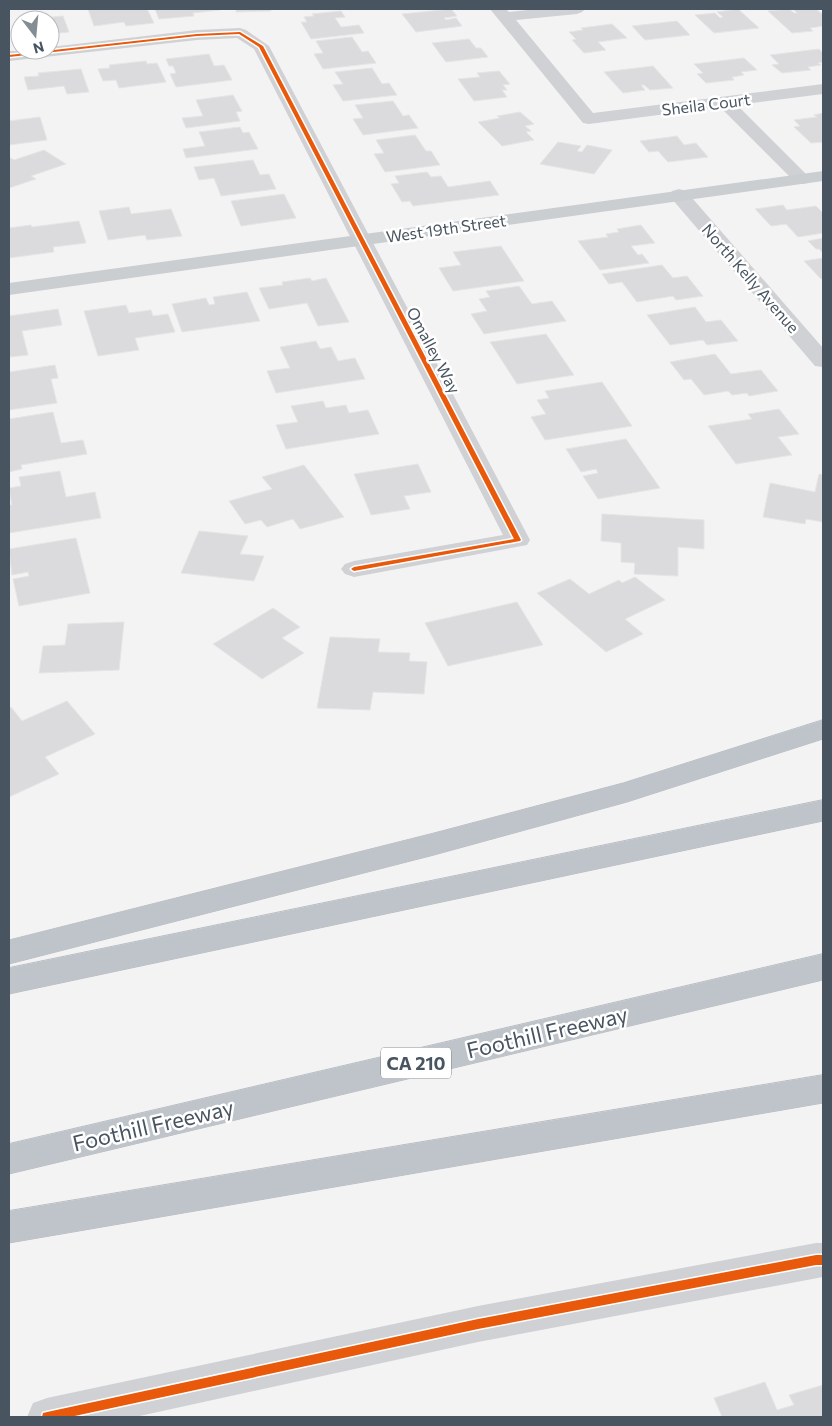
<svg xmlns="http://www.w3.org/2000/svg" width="832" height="1426" font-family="Commissioner,sans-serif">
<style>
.building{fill:#dbdbdd;stroke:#e5e5e6}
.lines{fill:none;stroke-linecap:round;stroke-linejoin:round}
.highway-casing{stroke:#b8bdc3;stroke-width:1}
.minor{fill:#cfd1d4;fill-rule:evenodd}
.major{fill:#caced1;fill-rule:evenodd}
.highway{fill:#bec4c9;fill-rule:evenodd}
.cycleway-casing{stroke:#fff;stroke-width:3}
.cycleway{fill:#e8590c;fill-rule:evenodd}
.labels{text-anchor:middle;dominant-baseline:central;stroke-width:5;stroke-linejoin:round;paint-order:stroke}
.far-street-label{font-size:16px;fill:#485561;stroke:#fff}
.shield{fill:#fff;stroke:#7f8890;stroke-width:1}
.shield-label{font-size:18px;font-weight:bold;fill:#485561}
.near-street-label{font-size:22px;fill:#485561;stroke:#fff}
</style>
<rect width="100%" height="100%" fill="#f4f3f3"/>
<!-- building -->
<g class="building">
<path d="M 88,9 L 147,9 L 154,23 L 126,26 L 124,22 L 94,26 Z"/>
<path d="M 155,9 L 219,9 L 220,10 L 193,13 L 194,16 L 159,19 Z"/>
<path d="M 236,9 L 271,9 L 271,11 L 236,12 Z"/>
<path d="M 451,9 L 457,16 L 444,18 L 446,20 L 456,18 L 462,26 L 416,32 L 402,14 Z"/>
<path d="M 738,9 L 759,28 L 714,33 L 695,15 L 715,13 L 720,18 L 723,17 L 717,12 Z"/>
<path d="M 789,9 L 794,13 L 797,13 L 793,9 L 816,9 L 823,15 L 823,26 L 810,28 L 813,31 L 792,33 L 768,11 Z"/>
<path d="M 341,11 L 345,17 L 335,18 L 341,27 L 359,25 L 364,33 L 311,39 L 301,22 L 307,22 L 304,17 L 314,16 L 312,14 Z"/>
<path d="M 63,16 L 69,32 L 50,34 L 50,20 L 22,20 Z"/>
<path d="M 677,21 L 690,35 L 645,40 L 632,26 Z"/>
<path d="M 612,24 L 627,38 L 598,42 L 606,50 L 584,53 L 572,40 L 576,39 L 569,32 L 583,30 L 581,28 Z"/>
<path d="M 352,37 L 362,52 L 368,51 L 376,63 L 323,69 L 314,54 L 323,53 L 316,41 Z"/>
<path d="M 469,39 L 476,48 L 481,48 L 488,57 L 446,62 L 432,43 Z"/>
<path d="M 819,49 L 823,53 L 823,62 L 818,63 L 821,65 L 808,67 L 811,70 L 782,73 L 772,65 L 779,64 L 770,55 Z"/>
<path d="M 209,54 L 214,66 L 224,65 L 232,80 L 176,87 L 170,74 L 176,73 L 173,66 L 169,66 L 166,59 Z"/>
<path d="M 744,58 L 757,70 L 741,72 L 744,75 L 732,77 L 734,80 L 706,83 L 697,74 L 703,73 L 694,64 Z"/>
<path d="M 146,61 L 147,64 L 157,63 L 166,82 L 119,88 L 116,80 L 103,81 L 98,69 L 110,68 L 109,65 Z"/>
<path d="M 653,66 L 673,88 L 650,90 L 644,85 L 641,85 L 645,90 L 623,93 L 604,72 Z"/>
<path d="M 372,68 L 382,84 L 389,83 L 397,95 L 343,101 L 333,85 L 343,84 L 335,72 Z"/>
<path d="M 81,69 L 89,92 L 67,94 L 64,86 L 28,90 L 24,77 L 39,76 L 38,73 Z"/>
<path d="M 499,71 L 510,84 L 503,85 L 507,90 L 502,90 L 507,97 L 474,101 L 458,79 L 480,77 L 477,73 Z"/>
<path d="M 233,95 L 242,111 L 236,112 L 240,121 L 186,128 L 182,118 L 203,116 L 196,100 Z"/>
<path d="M 393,101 L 403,116 L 409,115 L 418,128 L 363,135 L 353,119 L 363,118 L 355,105 Z"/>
<path d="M 520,112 L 534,124 L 525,126 L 531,131 L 526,132 L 534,140 L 502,146 L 478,122 L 500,118 L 497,116 Z"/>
<path d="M 823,113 L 823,142 L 811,143 L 794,127 L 800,126 L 794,120 L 817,117 L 814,115 Z"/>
<path d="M 40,117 L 47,140 L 9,145 L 9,121 Z"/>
<path d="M 240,127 L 243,133 L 249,132 L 258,149 L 186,158 L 183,149 L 205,146 L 199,132 Z"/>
<path d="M 415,135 L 426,151 L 431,151 L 440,165 L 385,172 L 374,154 L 384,153 L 376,140 Z"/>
<path d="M 677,136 L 684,145 L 696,143 L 708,157 L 668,162 L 658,151 L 649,152 L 640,141 Z"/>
<path d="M 558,142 L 581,146 L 577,151 L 582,152 L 587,145 L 612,150 L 594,174 L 540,164 Z"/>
<path d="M 44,150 L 66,164 L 31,176 L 36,179 L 9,188 L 9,157 L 14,160 Z"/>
<path d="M 253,160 L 260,175 L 269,174 L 276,189 L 221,196 L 214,178 L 199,180 L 194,167 Z"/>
<path d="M 427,172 L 431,177 L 441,176 L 448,187 L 490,181 L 499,195 L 413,206 L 410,201 L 402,202 L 391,184 L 399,183 L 395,176 Z"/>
<path d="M 284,194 L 296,218 L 241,226 L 231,201 Z"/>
<path d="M 783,205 L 787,210 L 816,206 L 823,213 L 823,233 L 798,237 L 786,224 L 771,226 L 755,209 Z"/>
<path d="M 129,207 L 131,214 L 171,209 L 182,236 L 147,240 L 145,235 L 108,240 L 99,211 Z"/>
<path d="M 79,221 L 86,243 L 53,247 L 54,252 L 9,258 L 9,228 L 31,225 L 32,227 Z"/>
<path d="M 641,225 L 655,243 L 631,246 L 638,255 L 642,254 L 649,263 L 600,270 L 578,241 L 608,237 L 606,234 L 619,232 L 617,229 Z"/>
<path d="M 823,238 L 823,253 L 819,249 L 816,249 L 808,241 Z"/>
<path d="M 501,246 L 524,281 L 453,291 L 439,268 L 461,265 L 453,252 Z"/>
<path d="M 823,258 L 823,278 L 821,279 L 804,261 Z"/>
<path d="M 662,265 L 673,278 L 687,276 L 703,296 L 676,300 L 673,296 L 637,302 L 622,282 L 609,284 L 602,274 Z"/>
<path d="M 310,278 L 312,281 L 326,278 L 349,322 L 318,326 L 307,303 L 269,309 L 259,288 L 283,285 L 282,282 Z"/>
<path d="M 519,286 L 532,304 L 552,301 L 566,321 L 484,334 L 471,314 L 487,311 L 479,299 L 490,297 L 486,291 Z"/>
<path d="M 247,292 L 260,321 L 182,332 L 172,304 L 206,298 L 209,305 L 215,304 L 213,297 Z"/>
<path d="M 126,305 L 129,313 L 151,310 L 153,316 L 168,314 L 175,332 L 135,338 L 139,350 L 98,356 L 84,311 Z"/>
<path d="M 695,307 L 706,322 L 721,320 L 738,341 L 707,345 L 703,340 L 670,345 L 647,315 Z"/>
<path d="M 58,309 L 62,325 L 22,331 L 28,355 L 9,357 L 9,316 Z"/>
<path d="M 546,334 L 574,375 L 517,384 L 490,342 Z"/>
<path d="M 316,341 L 320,349 L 331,347 L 338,361 L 355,358 L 365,379 L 276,393 L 267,371 L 290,368 L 280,347 Z"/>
<path d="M 715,354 L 731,374 L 761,370 L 778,391 L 749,396 L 747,393 L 732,395 L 728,391 L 704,395 L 691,379 L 684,380 L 670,362 Z"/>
<path d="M 55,365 L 58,378 L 51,379 L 57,403 L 9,410 L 9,372 Z"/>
<path d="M 602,382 L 632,426 L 545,440 L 531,417 L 546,414 L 537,400 L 549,398 L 545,391 Z"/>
<path d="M 323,401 L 326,408 L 346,405 L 349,413 L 368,410 L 379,434 L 286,449 L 276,425 L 298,422 L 291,406 Z"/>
<path d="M 779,409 L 799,434 L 778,437 L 792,455 L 736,464 L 708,426 L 752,419 L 748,414 Z"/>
<path d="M 53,412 L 61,443 L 83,440 L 87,454 L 21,465 L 22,469 L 9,472 L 9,419 Z"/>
<path d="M 626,439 L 660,488 L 598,499 L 583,476 L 598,473 L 596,469 L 581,472 L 566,449 Z"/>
<path d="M 418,464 L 431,492 L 404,496 L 410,509 L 371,515 L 354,474 Z"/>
<path d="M 304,465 L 344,517 L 300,529 L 293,519 L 267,527 L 261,520 L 245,524 L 229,501 L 272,489 L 262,477 Z"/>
<path d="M 60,471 L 66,497 L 95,492 L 101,518 L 9,533 L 9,505 L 12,505 L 9,488 L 21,486 L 19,477 Z"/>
<path d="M 819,474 L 823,475 L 823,522 L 806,519 L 805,524 L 763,517 L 770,483 L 815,492 Z"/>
<path d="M 602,514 L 704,520 L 704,549 L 678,547 L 678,576 L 634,574 L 635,563 L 621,562 L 621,543 L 601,541 Z"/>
<path d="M 199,531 L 248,536 L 240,554 L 264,556 L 254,581 L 181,573 Z"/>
<path d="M 76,538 L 90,593 L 19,606 L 13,579 L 29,576 L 28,572 L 12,575 L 9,549 Z"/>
<path d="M 635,577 L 665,600 L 625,619 L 643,634 L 606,652 L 537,593 L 570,579 L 589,594 L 619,580 L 622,583 Z"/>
<path d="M 517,602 L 543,645 L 448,666 L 425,623 Z"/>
<path d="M 273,608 L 300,627 L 282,638 L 304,653 L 262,679 L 213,644 Z"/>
<path d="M 124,622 L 119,670 L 39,673 L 43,646 L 65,645 L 68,624 Z"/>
<path d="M 330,637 L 380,639 L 378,652 L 410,653 L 409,661 L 427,662 L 424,694 L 373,692 L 370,710 L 317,708 Z"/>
<path d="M 67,701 L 95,734 L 45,757 L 59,774 L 9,797 L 9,708 L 11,707 L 22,721 Z"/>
<path d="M 765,1382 L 777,1410 L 794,1405 L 789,1395 L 823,1385 L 823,1417 L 722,1417 L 714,1398 Z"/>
</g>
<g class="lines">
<defs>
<g id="highway">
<path d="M 823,720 L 823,739 L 627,802 L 434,855 L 9,964 L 9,940 L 434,833 L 623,783 Z"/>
<path d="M 823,800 L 823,821 L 9,994 L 9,968 Z"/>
<path d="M 823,954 L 823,980 L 9,1174 L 9,1144 Z"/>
<path d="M 823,1075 L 823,1103 L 9,1243 L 9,1211 Z"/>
</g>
</defs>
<!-- highway casing -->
<use href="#highway" class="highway-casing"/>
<!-- minor -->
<g class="minor">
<path d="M 490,9 L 506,9 L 509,12 L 537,9 L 585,9 L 582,12 L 577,14 L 516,20 L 593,113 L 823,84 L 823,94 L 737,105 L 811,179 L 808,183 L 802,184 L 796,183 L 720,107 L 589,124 L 583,123 Z"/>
<path d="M 240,28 L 246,30 L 269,46 L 530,540 L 527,545 L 354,577 L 345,574 L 341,569 L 345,564 L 354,561 L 503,535 L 254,49 L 237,38 L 197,40 L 9,61 L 9,51 L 50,50 L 50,47 L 197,30 Z"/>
<path d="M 679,189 L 686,191 L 823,348 L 823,367 L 815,366 L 672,199 L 670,195 L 672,191 Z"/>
<path d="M 816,1243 L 823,1243 L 823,1277 L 478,1342 L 135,1417 L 27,1417 L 33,1403 L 47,1398 L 478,1306 Z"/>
</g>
<!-- major -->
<path class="major" d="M 823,171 L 823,181 L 9,295 L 9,283 Z"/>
<!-- highway -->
<use href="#highway" class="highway"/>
<defs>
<g id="cycleway">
<path d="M 240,32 L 263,46 L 521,540 L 520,541 L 354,571 L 351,569 L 354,567 L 514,539 L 259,47 L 239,34 L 197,36 L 9,57 L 9,55 L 197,34 Z"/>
<path d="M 816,1255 L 823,1255 L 823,1265 L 816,1265 L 478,1329 L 70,1417 L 42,1417 L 43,1413 L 47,1412 L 478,1319 Z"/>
</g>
</defs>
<!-- cycleway casing -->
<use href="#cycleway" class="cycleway-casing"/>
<!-- cycleway -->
<use href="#cycleway" class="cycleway"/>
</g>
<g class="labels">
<!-- far-street labels -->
<g class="far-street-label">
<text transform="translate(706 104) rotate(-7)">Sheila Court</text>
<text transform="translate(446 228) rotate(-8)">West 19th Street</text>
<text transform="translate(751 278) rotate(49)">North Kelly Avenue</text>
<text transform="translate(434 350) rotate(62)">Omalley Way</text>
</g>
<!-- shield labels -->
<rect class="shield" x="381" y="1047.5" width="70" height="31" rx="4"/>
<g class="shield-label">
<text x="416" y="1063">CA 210</text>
</g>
<!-- near-street labels -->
<g class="near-street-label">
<text transform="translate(547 1032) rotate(-13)">Foothill Freeway</text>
<text transform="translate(153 1125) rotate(-13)">Foothill Freeway</text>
</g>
</g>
<!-- border -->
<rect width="832" height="1426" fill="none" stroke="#485561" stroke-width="20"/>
<!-- north arrow -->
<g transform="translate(35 35) rotate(164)"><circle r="24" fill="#ffffff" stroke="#b6bbc0"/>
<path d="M0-4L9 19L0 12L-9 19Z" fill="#848c94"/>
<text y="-8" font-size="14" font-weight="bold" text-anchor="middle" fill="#485561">N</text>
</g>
</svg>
